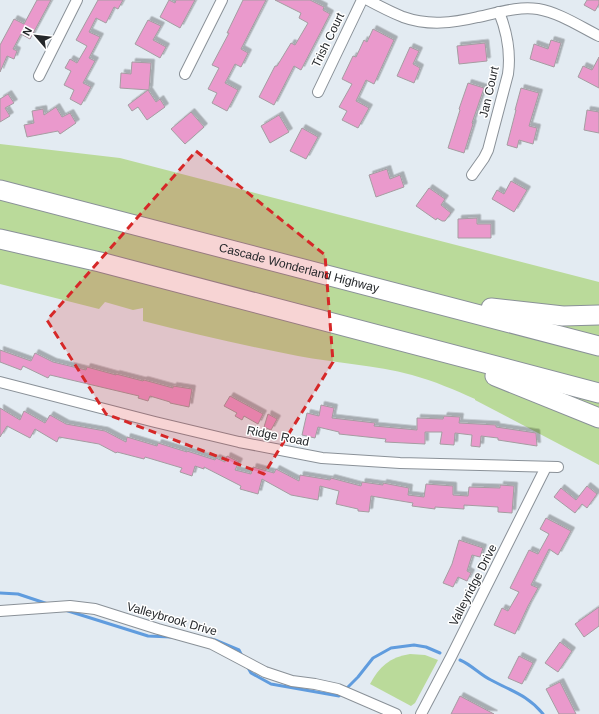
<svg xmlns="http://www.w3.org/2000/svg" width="599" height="714" font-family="Helvetica,sans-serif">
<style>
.green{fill:#bada9a}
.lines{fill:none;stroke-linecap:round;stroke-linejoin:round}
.stream{stroke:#609cde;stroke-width:3}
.building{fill:#ea99cc;stroke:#a59ca1;filter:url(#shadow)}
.minor-casing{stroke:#8a9198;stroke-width:12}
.motorway-casing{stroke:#8a9198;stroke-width:21}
.minor{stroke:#fff;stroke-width:10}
.motorway{stroke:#fff;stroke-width:19}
.marked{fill:#d62828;fill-opacity:0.2;stroke:#d62828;stroke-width:3;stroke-dasharray:8 5;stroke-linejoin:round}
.labels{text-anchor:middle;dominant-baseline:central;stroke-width:3;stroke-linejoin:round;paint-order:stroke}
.street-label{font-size:12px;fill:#24272a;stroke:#fff}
</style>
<defs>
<filter id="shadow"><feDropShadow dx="3.5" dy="-3.5" stdDeviation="0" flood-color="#0004"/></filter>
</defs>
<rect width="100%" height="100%" fill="#e3ebf2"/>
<!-- green -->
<g class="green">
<path d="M 0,144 L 120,158 L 599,282 L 599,465 L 475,400 L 475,399 C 455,390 434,381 412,375 C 375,365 336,363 298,356 C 246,346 194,334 143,321 L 143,308 L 133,310 L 105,302 L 99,309 L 0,284 Z"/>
<path d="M 410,654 L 425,655 L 438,660 L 415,703 L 411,706 L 370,684 C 379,667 390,657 410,654 Z"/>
</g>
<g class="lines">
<!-- stream -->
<g class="stream">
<path d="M 0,593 L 18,594 L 48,604"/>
<path d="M 65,610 L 148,636 L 171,637"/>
<path d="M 211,639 L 215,640 L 239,650 L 242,656"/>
<path d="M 460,660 C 472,665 480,675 491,680 C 511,691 528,695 543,714"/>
<path d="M 247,666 L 251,673 L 271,684 L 339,696 L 358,677 L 373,658 L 391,648 L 414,645 L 426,647 L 440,653"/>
</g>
</g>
<!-- building -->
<g class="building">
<path d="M 37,0 L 51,0 L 30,39 L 21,34 L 13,49 L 17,51 L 14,59 L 7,56 L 0,72 L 0,45 L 14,19 L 24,24 Z"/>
<path d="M 98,0 L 123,0 L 118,9 L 114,7 L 106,23 L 96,18 L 89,32 L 100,37 L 89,58 L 95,61 L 83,83 L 91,87 L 81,105 L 70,99 L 74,90 L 64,85 L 71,71 L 65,68 L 70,59 L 77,63 L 87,46 L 76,40 Z"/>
<path d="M 169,0 L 175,3 L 176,0 L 195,0 L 180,28 L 160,17 Z"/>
<path d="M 243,0 L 266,0 L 241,49 L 248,53 L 241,67 L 235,64 L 225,83 L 238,90 L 227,111 L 212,103 L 217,93 L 208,89 L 219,68 L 212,65 L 229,33 L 227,33 Z"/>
<path d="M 275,0 L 310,0 L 324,7 L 323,10 L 330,14 L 301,70 L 294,66 L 274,105 L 259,97 L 275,66 L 277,66 L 291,43 L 295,45 L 308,23 L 299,18 L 301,13 Z"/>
<path d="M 587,0 L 599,0 L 599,4 L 595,11 L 584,5 Z"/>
<path d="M 148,20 L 161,26 L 153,40 L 166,47 L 160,58 L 135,44 Z"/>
<path d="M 373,29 L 394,40 L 374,84 L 366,80 L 356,101 L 369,108 L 358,128 L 342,120 L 347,111 L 339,107 L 352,84 L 342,79 L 353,56 L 356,57 L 364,40 L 367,42 Z"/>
<path d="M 551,40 L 561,43 L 554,67 L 530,59 L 534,44 L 548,49 Z"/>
<path d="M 485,43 L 487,61 L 459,64 L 457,46 Z"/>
<path d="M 410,47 L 419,51 L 413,64 L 420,68 L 414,83 L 397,76 Z"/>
<path d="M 599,57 L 599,88 L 578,77 L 583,66 L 592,70 Z"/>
<path d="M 132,62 L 151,63 L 149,90 L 120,88 L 121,73 L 131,74 Z"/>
<path d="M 468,83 L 484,88 L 472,123 L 473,124 L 464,153 L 448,148 L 460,110 L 459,109 Z"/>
<path d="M 521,88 L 539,93 L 529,126 L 537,128 L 533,144 L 519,140 L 517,148 L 507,145 L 516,110 L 515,110 Z"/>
<path d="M 148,90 L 156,102 L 160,99 L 165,107 L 147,120 L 138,107 L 132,111 L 128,105 Z"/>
<path d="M 8,94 L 14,103 L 5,108 L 10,116 L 0,122 L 0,99 Z"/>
<path d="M 56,107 L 62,117 L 70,113 L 76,123 L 60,134 L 58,131 L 27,137 L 24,125 L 34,123 L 32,111 L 43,109 L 44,115 Z"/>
<path d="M 587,110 L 599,112 L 599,133 L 584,130 Z"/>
<path d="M 191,112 L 204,127 L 185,144 L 171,129 Z"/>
<path d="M 279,115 L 289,132 L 270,143 L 261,126 Z"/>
<path d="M 302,128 L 318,137 L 306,159 L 290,151 Z"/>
<path d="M 387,169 L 390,179 L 400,175 L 404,187 L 376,197 L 369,175 Z"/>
<path d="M 511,181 L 527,190 L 514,212 L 492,199 L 497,190 L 504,194 Z"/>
<path d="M 429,188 L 445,199 L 441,205 L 451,213 L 445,221 L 442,221 L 437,218 L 436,220 L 416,206 Z"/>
<path d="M 477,218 L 477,224 L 491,224 L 491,238 L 458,238 L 458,219 Z"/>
<path d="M 0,350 L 31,361 L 35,353 L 53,362 L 86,370 L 87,367 L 116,375 L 116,374 L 143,381 L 144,380 L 173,388 L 173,386 L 192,389 L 189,407 L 170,403 L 170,402 L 150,396 L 148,401 L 138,398 L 139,396 L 50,375 L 48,378 L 23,366 L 21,370 L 0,362 Z"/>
<path d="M 230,396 L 263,414 L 258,424 L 244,416 L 242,420 L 235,416 L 237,413 L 224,406 Z"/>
<path d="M 321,405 L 334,408 L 332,418 L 375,423 L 374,426 L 417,430 L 417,418 L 443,419 L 444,416 L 460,417 L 459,423 L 496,425 L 496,427 L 536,433 L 537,446 L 498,440 L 498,438 L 481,436 L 480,447 L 471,446 L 472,435 L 455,433 L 454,445 L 440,444 L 442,432 L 425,432 L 425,444 L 385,442 L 386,439 L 339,434 L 339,432 L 318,427 L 315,438 L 302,435 L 307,413 L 319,416 Z"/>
<path d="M 0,408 L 20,420 L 24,411 L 45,423 L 50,415 L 66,424 L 105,431 L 126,442 L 127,437 L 157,446 L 158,443 L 187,452 L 187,451 L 215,460 L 216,458 L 225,462 L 227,456 L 239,462 L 235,470 L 251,474 L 253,467 L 274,473 L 276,469 L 299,481 L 300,475 L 330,480 L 331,478 L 361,486 L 362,482 L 383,485 L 383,483 L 409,488 L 408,495 L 424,497 L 426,484 L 453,486 L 453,495 L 468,496 L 469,487 L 500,488 L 500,485 L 514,486 L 512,513 L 498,512 L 498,507 L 464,505 L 464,509 L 435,507 L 435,509 L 412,506 L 413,503 L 371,496 L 369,512 L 358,511 L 358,509 L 336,504 L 339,491 L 320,486 L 318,500 L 291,495 L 262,479 L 258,494 L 240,489 L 241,486 L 204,467 L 204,469 L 195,466 L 192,476 L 180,472 L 182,468 L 145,457 L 144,459 L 117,452 L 116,453 L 99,444 L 59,437 L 57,442 L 35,429 L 30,438 L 7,426 L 0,437 Z"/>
<path d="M 268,414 L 277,419 L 271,430 L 264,427 Z"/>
<path d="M 587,486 L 597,494 L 587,508 L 582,504 L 575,513 L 554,497 L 561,488 L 576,500 Z"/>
<path d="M 546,518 L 571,531 L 558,555 L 549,549 L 531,585 L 538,588 L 528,606 L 515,634 L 494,625 L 502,608 L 508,611 L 519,592 L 510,588 L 529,550 L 538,554 L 549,534 L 540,529 Z"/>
<path d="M 459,540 L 483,548 L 480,557 L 472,555 L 467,571 L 471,573 L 467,581 L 458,577 L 453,587 L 443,583 L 452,564 Z"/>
<path d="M 599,607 L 599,626 L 584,637 L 575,624 Z"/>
<path d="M 560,642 L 572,651 L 558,672 L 545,663 Z"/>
<path d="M 519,656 L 533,663 L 522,684 L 508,678 Z"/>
<path d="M 560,682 L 576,714 L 559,714 L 546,689 Z"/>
<path d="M 460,696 L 494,714 L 451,714 Z"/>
</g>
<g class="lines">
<defs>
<g id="minor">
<path d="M 368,0 C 379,6 391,12 403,17 C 428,26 453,23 478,17 C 498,13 517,6 538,9 C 560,13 579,26 599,36"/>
<path d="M 185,74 L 222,0"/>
<path d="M 39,76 L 77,0"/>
<path d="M 318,92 L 362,0"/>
<path d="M 472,175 L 484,158 L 488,150 L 508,74 C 511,52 507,32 499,12"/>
<path d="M 0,382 L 155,422 L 239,442 L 322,458 L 400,463 L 558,467"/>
<path d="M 0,611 L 70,606 L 95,609 L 158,629 L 212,644 L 265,672 L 292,681 L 315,684 L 338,689 L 396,714"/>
<path d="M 421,714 L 451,657 L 546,467"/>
</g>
<g id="motorway">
<path id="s1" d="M 0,190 L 599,346"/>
<path d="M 0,239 L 100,262 L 599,393"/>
<path d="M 491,308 L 563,316 L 599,315"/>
<path d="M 495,376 L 599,418"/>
</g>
</defs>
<!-- minor casing -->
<use href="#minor" class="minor-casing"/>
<!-- motorway casing -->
<use href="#motorway" class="motorway-casing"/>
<!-- minor -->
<use href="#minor" class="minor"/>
<!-- motorway -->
<use href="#motorway" class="motorway"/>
</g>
<!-- marked area -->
<path class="marked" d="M 196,151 L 325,255 L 333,362 L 264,474 L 106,414 L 47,320 Z"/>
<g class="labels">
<!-- street labels -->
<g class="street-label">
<text transform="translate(328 40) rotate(-64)">Trish Court</text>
<text transform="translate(489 92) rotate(-77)">Jan Court</text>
<text stroke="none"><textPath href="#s1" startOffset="309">Cascade Wonderland Highway</textPath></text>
<text transform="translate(278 436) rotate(11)">Ridge Road</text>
<text transform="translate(473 585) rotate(-63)">Valleyridge Drive</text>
<text transform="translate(172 619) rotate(16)">Valleybrook Drive</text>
</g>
</g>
<!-- north arrow -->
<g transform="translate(36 36) rotate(298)" stroke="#ffffff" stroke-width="3" paint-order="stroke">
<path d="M0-3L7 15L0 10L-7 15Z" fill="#24272a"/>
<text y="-6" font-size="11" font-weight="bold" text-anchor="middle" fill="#24272a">N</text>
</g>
</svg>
